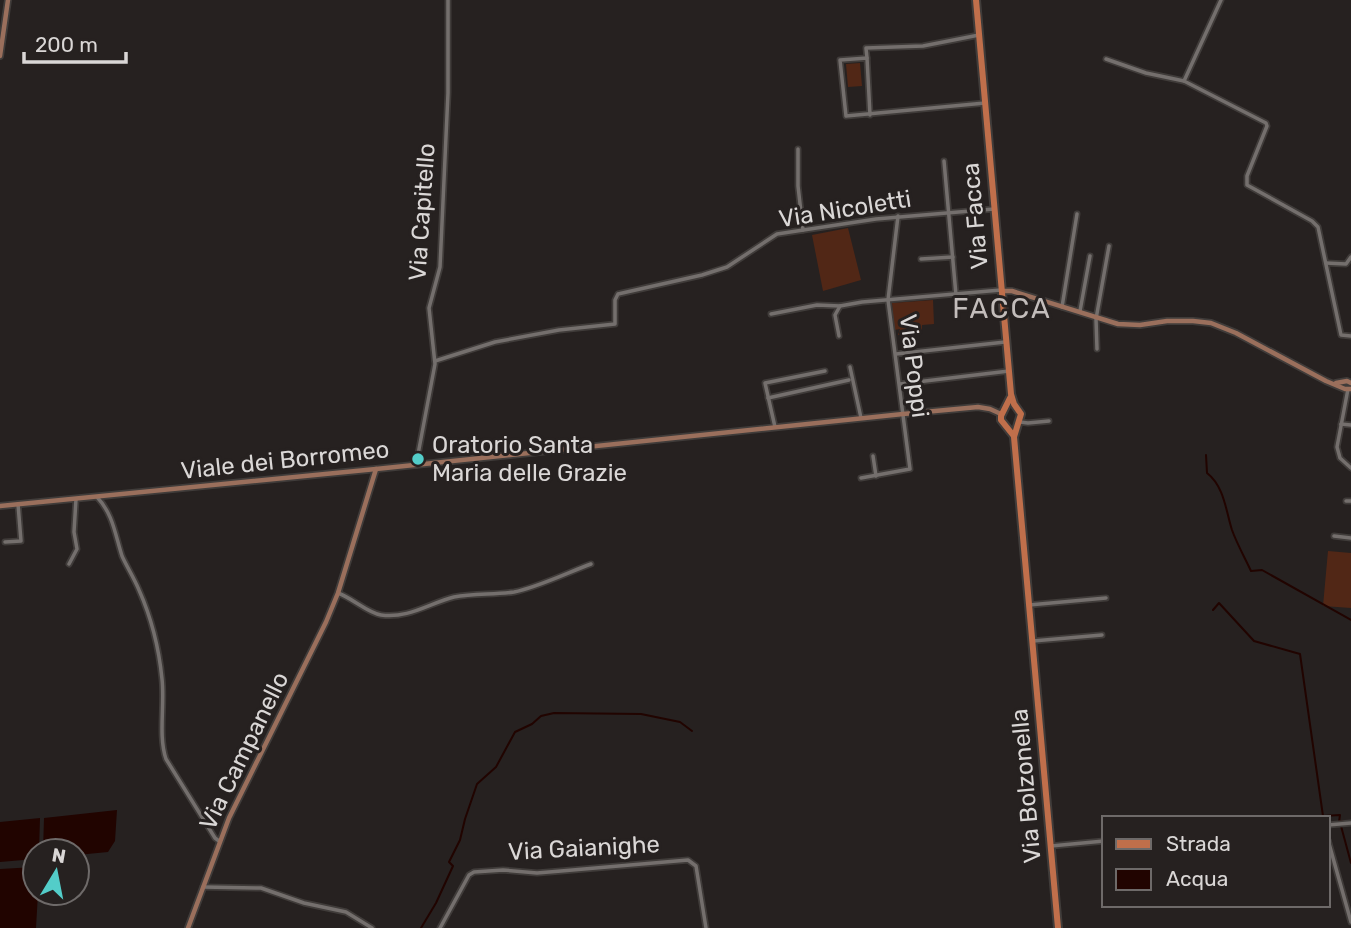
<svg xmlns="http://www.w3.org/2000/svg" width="1351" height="928" font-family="Rubik,sans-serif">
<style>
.green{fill:#512716}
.water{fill:#210400}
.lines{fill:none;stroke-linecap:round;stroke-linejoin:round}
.stream{stroke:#210400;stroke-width:2}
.street-casing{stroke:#403c3a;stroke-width:7}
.secondary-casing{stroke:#403c3a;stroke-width:8}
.primary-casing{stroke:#403c3a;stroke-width:10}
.street{stroke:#746f6d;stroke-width:3.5}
.secondary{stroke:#9a6f5c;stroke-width:4.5}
.primary{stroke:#c06f4b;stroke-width:6}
.poi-dot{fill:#53cdc9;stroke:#262120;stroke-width:2.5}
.labels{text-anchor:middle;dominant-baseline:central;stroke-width:6;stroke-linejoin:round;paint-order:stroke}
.street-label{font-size:24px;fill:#dad7d6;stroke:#262120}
.poi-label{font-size:24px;fill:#dad7d6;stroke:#262120;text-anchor:start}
.quarter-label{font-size:28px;letter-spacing:2px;fill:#c3bdbb;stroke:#262120}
</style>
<rect width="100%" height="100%" fill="#262120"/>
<!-- green -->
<g class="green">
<path d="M 860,63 L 862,86 L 848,87 L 846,64 Z"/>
<path d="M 848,228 L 861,280 L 823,291 L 812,235 Z"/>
<path d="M 933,300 L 934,324 L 922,325 L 922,332 L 898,335 L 900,329 L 894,330 L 892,303 Z"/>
<path d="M 1328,551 L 1351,553 L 1351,608 L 1323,606 Z"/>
</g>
<!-- water -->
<g class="water">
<path d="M 117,810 L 115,841 L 108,852 L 77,855 L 77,851 L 43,851 L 44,818 Z"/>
<path d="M 40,818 L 39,851 L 35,851 L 35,859 L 0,862 L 0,822 Z"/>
<path d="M 35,867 L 35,893 L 38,893 L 36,928 L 0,928 L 0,869 Z"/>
</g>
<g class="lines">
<!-- stream -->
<g class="stream">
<path d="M 1206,455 L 1207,473 C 1224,486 1226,511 1232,530 C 1237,544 1245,558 1251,571 L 1262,570 L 1351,620"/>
<path d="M 1213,610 L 1219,603 L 1254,641 L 1300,654 L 1323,816 L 1340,815 L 1339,822"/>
<path d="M 1340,821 L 1351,821"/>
<path d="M 1341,826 L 1351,863"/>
<path d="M 421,928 L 436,903 L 453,866 L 449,862 L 460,840 L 465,819 L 477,784 L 496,767 L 515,732 L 532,724 L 541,716 L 554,713 L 641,714 L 680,722 L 692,731"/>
</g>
<defs>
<g id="street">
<path d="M 1221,0 L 1184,81 L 1266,123 L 1267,126 L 1247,176 L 1247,185 L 1312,221 L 1318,227 L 1341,335 L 1351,336"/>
<path d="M 867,58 L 866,48 L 923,46 L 979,35"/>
<path d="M 1106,59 L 1146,73 L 1184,81"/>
<path d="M 870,115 L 867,58 L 840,60 L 846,116 L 985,103"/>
<path d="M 798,149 L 798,186 L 803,230"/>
<path d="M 944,161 L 956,295"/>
<path d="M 921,259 L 953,257"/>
<path d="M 1326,263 L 1346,264 L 1351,257"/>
<path d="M 1062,307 L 1077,214"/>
<path d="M 1080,311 L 1090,256"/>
<path d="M 771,314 L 817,305 L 840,306"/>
<path d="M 839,336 L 835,315 L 840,306 L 862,302 L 1001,290"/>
<path d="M 1097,349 L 1096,319 L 1109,246"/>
<path d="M 896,354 L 1005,342"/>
<path d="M 435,361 L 495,342 L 559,330 L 615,324 L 615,300 L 618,294 L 702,275 L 727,267 L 777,234 L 876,219 L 994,209"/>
<path d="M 850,367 L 861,418"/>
<path d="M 900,384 L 1009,371"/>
<path d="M 1348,389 L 1337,447 L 1340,458 L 1351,468"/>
<path d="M 768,398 L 849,380"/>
<path d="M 1020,422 L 1028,423 L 1049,421"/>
<path d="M 1341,424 L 1351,425"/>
<path d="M 775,427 L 765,383 L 825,371"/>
<path d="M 873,456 L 876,476"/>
<path d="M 416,465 L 435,364 L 429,308 L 440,267 L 448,93 L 448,0"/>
<path d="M 861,478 L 910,469 L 888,300 L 898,216"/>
<path d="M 97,497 C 113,514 115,534 122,556 C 127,567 134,578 139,590 C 151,617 159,649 162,679 C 165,705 158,735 166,759 L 215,838 L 219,841"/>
<path d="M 1346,501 L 1351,501"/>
<path d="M 1334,536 L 1351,538"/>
<path d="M 5,542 L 21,541 L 18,504"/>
<path d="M 69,564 L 77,549 L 74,532 L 76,499"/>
<path d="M 338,593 C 352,598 368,613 381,615 C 408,619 430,603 454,597 C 474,593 494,595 514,592 C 536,588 569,572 591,564"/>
<path d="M 1029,605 L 1106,598"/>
<path d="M 1033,641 L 1102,635"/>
<path d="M 1328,825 L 1351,823"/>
<path d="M 1328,840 L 1351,922"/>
<path d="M 1051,846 L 1104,841"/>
<path d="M 203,887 L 261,888 L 304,903 L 346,912 L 372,928"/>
<path d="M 440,928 L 469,875 L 474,872 L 503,870 L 537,873 L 561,871 L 688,860 L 696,866 L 706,928"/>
</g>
<g id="secondary">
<path d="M 0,56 L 8,0"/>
<path d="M 1002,291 L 1012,291 L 1118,324 L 1140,325 L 1167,321 L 1193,321 L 1211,323 L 1236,333 L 1326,381 L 1345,389 L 1351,389"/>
<path d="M 1336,383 L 1347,381 L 1351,383"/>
<path d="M 0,506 L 376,469 L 903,414 L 978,407 L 990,409 L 1001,414"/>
<path d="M 188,928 L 229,818 L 326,622 L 338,593 L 376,469"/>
</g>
<g id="primary">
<path d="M 976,0 L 1011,394 L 1014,404 L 1021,414 L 1014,437 L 1058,928"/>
<path d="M 1010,398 L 1001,416 L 1001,420 L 1013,435"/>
</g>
</defs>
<!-- street casing -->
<use href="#street" class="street-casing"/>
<!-- secondary casing -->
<use href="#secondary" class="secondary-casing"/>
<!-- primary casing -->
<use href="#primary" class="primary-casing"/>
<!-- street -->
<use href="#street" class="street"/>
<!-- secondary -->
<use href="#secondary" class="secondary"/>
<!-- primary -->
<use href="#primary" class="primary"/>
</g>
<!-- markers -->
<circle class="poi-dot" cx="418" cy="459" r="7"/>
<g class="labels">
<!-- street labels -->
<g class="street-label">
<text transform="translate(845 209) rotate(-9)">Via Nicoletti</text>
<text transform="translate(422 212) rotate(-86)">Via Capitello</text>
<text transform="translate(975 216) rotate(-95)">Via Facca</text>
<text transform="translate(914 366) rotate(83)">Via Poppi</text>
<text transform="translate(285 460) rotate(-6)">Viale dei Borromeo</text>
<text transform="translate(244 751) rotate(-64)">Via Campanello</text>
<text transform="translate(1026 786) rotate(-95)">Via Bolzonella</text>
<text transform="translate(584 848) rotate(-3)">Via Gaianighe</text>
</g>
<!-- poi labels -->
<g class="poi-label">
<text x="432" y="445">Oratorio Santa<tspan x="432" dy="28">Maria delle Grazie</tspan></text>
</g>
<!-- quarter labels -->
<g class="quarter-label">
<text x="1002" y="308">FACCA</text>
</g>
</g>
<!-- legend -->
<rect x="1102" y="816" width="228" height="91" fill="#262120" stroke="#6e6a69" stroke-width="2"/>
<rect x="1116" y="839" width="35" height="10" fill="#c06f4b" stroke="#6e6a69" stroke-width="2"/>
<text x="1166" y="851" font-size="21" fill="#dad7d6">Strada</text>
<rect x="1116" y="869" width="35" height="21" fill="#210400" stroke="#6e6a69" stroke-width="2"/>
<text x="1166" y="886" font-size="21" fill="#dad7d6">Acqua</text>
<!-- north arrow -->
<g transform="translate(56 872) rotate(10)"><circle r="33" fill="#262120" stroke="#6e6a69" stroke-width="2"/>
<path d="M0-5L12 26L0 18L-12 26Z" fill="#53cdc9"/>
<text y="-10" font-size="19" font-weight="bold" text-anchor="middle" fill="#dad7d6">N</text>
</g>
<!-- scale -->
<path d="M24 52v10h102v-10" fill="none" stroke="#dad7d6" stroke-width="3.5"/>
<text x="35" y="52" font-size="21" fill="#dad7d6" stroke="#262120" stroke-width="5" paint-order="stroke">200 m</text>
</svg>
